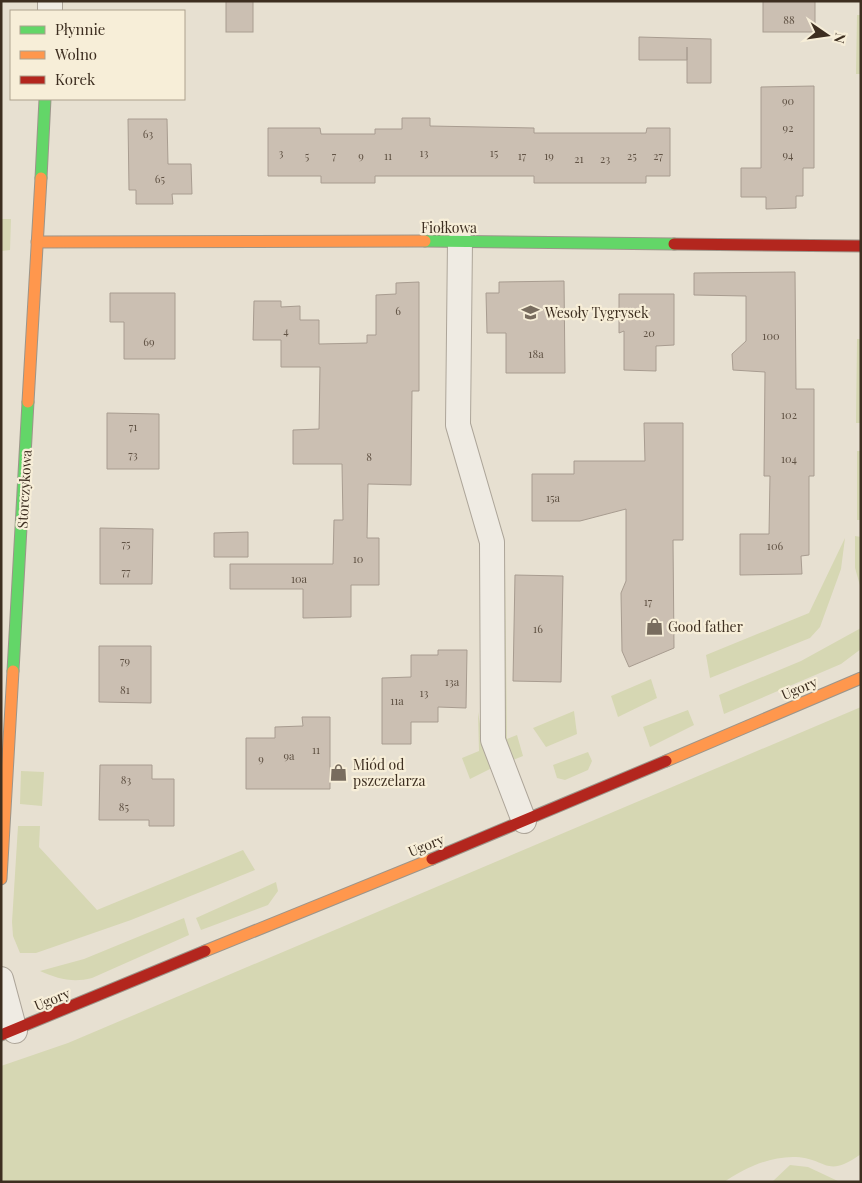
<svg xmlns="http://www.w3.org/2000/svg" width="862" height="1183" font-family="'Playfair Display',serif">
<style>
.green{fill:#d6d7b3}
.building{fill:#cbbfb2;stroke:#a89c90}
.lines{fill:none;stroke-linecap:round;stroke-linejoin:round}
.street-casing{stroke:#ada599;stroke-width:26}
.fast-casing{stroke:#9c958a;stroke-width:13}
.slow-casing{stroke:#9c958a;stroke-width:13}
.jam-casing{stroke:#9c958a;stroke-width:13}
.street{stroke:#efebe3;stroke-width:24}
.fast{stroke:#63d668;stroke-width:11}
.slow{stroke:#ff974d;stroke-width:11}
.jam{stroke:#b3261e;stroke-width:11}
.labels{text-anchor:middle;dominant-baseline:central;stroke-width:4.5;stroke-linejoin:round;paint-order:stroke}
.number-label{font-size:11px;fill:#605244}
.street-label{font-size:14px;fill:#3d2e20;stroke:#f7eed8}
.poi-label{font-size:14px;fill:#3d2e20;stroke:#f7eed8;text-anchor:start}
</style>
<rect width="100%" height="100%" fill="#e7e0d1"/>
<!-- green -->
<g class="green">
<path d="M 857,15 L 861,15 L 861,74 L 856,74 Z"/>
<path d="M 1,219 L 11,219 L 10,250 L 1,251 Z"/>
<path d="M 857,339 L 861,339 L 861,423 L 856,423 Z"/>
<rect x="857" y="451" width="4" height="69"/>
<path d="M 855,536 L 861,537 L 861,589 L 855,568 Z"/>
<path d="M 845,538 L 841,569 L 820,627 L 810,638 L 710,678 L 706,655 L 809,613 Z"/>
<path d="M 505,563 L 507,739 L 517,735 L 523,756 L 513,760 L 504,740 L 502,568 Z"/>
<path d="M 861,628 L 861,649 L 841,664 L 724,714 L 719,695 L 801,661 Z"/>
<path d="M 651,679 L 657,698 L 618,717 L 611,696 Z"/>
<path d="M 861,707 L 861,1154 C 826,1179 828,1159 796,1157 C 770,1156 745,1168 724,1182 L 1,1182 L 1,1066 L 68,1043 Z"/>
<path d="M 688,710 L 694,725 L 650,747 L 643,727 Z"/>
<path d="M 574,711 L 577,734 L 546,747 L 533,728 Z"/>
<path d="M 478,712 L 484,748 L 492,768 L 470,779 L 462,758 L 479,751 Z"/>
<path d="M 588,752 L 592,761 L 588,770 L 565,780 L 557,778 L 553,765 Z"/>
<path d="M 21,771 L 44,772 L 42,806 L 20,804 Z"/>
<path d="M 18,826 L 40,826 L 39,847 L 97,910 L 243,850 L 255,870 L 131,920 L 36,953 L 20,953 L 13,936 L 12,922 Z"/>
<path d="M 276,882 L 278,891 L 268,905 L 201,930 L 196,918 Z"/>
<path d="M 184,918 L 189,935 L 92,978 C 73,983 58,979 40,971 L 84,959 Z"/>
<path d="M 790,1165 L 808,1167 L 840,1182 L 772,1182 Z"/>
</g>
<!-- building -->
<g class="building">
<rect x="226" y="1" width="27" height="31"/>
<rect x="763" y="1" width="52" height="31"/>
<path d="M 639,37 L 711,39 L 711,83 L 687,83 L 687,47 L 687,60 L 639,60 Z"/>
<path d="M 814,86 L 814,168 L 803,168 L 803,196 L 796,196 L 796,208 L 766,209 L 766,197 L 741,197 L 741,168 L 761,168 L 761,87 Z"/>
<path d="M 402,118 L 430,118 L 430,126 L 534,128 L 534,133 L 646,133 L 647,128 L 670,128 L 670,176 L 646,176 L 646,183 L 534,183 L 534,176 L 375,176 L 375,183 L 321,183 L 321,176 L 268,176 L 268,128 L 320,128 L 321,134 L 375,134 L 375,129 L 402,129 Z"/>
<path d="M 128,119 L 167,119 L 168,164 L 191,164 L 192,194 L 172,194 L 173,204 L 136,204 L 136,190 L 129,190 Z"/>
<path d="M 795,272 L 796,389 L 814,389 L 814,476 L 809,476 L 809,555 L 801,556 L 802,574 L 740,575 L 740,534 L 769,534 L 770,476 L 764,476 L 765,372 L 733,370 L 732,354 L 746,341 L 746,296 L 694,295 L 694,273 Z"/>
<path d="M 564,281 L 565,373 L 506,373 L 506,333 L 487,333 L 486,293 L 499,293 L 499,282 Z"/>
<path d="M 419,282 L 419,391 L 412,391 L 411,485 L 368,484 L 367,538 L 379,538 L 379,585 L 351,585 L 351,617 L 303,618 L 303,589 L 230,589 L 230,564 L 333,564 L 334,520 L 343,520 L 342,464 L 293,464 L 293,430 L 319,429 L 320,367 L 281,367 L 281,340 L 253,340 L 254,301 L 281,301 L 281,307 L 300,306 L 300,320 L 319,320 L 319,344 L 367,343 L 367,335 L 376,335 L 376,295 L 396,294 L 396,283 Z"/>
<path d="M 110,293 L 175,293 L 175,359 L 124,359 L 124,322 L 110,322 Z"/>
<path d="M 619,294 L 674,294 L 674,345 L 656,346 L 656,371 L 624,370 L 624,331 L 619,333 Z"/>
<path d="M 107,413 L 159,414 L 159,469 L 107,469 Z"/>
<path d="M 644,423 L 683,423 L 683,540 L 673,540 L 674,648 L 629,667 L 622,651 L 621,593 L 626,581 L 626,509 L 580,521 L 532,521 L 532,474 L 574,474 L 574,461 L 645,461 Z"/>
<path d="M 100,528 L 153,529 L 152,584 L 100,584 Z"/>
<path d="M 248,532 L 248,557 L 214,557 L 214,533 Z"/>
<path d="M 515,575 L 563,576 L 561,682 L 513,681 Z"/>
<path d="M 99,646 L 151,646 L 151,703 L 99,702 Z"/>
<path d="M 438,650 L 467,650 L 466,708 L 438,707 L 438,722 L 411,722 L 411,744 L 382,744 L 382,678 L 411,677 L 411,655 L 438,655 Z"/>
<path d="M 302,717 L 330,717 L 330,789 L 246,789 L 246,738 L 275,738 L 275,727 L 303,726 Z"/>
<path d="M 100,765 L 152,765 L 152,779 L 174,779 L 174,826 L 149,826 L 149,820 L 99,820 Z"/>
</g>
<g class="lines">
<defs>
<g id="street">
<path d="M 50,11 L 50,1"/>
<path d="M 460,241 L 458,425 L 492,542 L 493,740 L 524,821"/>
<path d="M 1,979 L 15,1031"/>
</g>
<g id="fast">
<path d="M 41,178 L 45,99"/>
<path d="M 425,241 L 674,244"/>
<path d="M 13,671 L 28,402"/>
</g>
<g id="slow">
<path d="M 37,242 L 425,241"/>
<path d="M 28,402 L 41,178"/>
<path d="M 666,761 L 861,678"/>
<path d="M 1,879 L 13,671"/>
<path d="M 205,951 L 432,859"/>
</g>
<g id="jam">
<path d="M 674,244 L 861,246"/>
<path d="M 432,859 L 666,761"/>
<path d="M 1,1035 L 205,951"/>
</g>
</defs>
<!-- street casing -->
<use href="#street" class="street-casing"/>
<!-- fast casing -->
<use href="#fast" class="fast-casing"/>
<!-- slow casing -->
<use href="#slow" class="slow-casing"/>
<!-- jam casing -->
<use href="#jam" class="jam-casing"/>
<!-- street -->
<use href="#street" class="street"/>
<!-- fast -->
<use href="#fast" class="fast"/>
<!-- slow -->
<use href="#slow" class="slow"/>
<!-- jam -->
<use href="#jam" class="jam"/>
</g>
<!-- icons -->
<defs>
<symbol id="school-bare" viewBox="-9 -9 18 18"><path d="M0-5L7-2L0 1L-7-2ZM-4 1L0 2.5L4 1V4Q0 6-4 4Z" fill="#786c5e" stroke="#f7eed8" stroke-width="2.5" paint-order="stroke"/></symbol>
<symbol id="shop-bare" viewBox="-9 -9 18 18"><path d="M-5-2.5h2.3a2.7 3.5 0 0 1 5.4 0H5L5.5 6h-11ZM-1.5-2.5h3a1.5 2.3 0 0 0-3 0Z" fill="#786c5e" stroke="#f7eed8" stroke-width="2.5" paint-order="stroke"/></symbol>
</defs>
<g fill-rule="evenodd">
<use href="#school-bare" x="518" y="300" width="25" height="25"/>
<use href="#shop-bare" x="642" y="614" width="25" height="25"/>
<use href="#shop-bare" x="326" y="760" width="25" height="25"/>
</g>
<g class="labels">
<!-- number labels -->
<g class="number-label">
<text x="789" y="19">88</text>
<text x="788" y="100">90</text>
<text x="788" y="127">92</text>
<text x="148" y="133">63</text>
<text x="281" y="152">3</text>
<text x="424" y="152">13</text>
<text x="494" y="152">15</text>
<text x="788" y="154">94</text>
<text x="307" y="155">5</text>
<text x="334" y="155">7</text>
<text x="361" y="155">9</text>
<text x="388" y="155">11</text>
<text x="522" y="155">17</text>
<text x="549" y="155">19</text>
<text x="632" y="155">25</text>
<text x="658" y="155">27</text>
<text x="579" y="158">21</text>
<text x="605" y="158">23</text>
<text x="160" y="178">65</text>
<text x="398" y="310">6</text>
<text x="286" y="330">4</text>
<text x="649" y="332">20</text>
<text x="771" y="335">100</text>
<text x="149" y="341">69</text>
<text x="536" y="353">18a</text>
<text x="789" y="414">102</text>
<text x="133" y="426">71</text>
<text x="133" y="454">73</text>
<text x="369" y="456">8</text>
<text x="789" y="458">104</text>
<text x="553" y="497">15a</text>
<text x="126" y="543">75</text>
<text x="775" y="545">106</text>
<text x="358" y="558">10</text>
<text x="126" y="571">77</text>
<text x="299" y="578">10a</text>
<text x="648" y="601">17</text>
<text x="538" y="628">16</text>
<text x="125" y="660">79</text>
<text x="452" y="681">13a</text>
<text x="125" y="689">81</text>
<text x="424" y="692">13</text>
<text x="397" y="700">11a</text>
<text x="316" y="749">11</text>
<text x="289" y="755">9a</text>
<text x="261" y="758">9</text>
<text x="126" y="779">83</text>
<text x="124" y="806">85</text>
</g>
<!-- street labels -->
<g class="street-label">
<text x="449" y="227">Fiołkowa</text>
<text transform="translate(24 489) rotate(-87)">Storczykowa</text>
<text transform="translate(799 688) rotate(-23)">Ugory</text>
<text transform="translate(426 845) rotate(-22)">Ugory</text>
<text transform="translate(52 999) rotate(-22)">Ugory</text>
</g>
<!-- poi labels -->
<g class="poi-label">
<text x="545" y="312">Wesoły Tygrysek</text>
<text x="668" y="626">Good father</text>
<text x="353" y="764">Miód od<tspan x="353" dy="16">pszczelarza</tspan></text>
</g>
</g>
<!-- border -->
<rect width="862" height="1183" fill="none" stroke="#3d2e20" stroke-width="5"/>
<!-- legend -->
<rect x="10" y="10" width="175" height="90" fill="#f7eed8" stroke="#ada18e"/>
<rect x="20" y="26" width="25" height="8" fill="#63d668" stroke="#ada18e"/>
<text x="55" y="35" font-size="15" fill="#3d2e20">Płynnie</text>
<rect x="20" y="51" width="25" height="8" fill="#ff974d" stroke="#ada18e"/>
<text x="55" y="60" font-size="15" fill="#3d2e20">Wolno</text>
<rect x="20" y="76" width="25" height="8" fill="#b3261e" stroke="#ada18e"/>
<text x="55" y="85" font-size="15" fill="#3d2e20">Korek</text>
<!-- north arrow -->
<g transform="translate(827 35) rotate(103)" stroke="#f7eed8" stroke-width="4" paint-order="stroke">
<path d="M0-4L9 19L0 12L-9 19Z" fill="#3d2e20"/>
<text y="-8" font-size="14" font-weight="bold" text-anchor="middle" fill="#3d2e20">N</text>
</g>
</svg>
